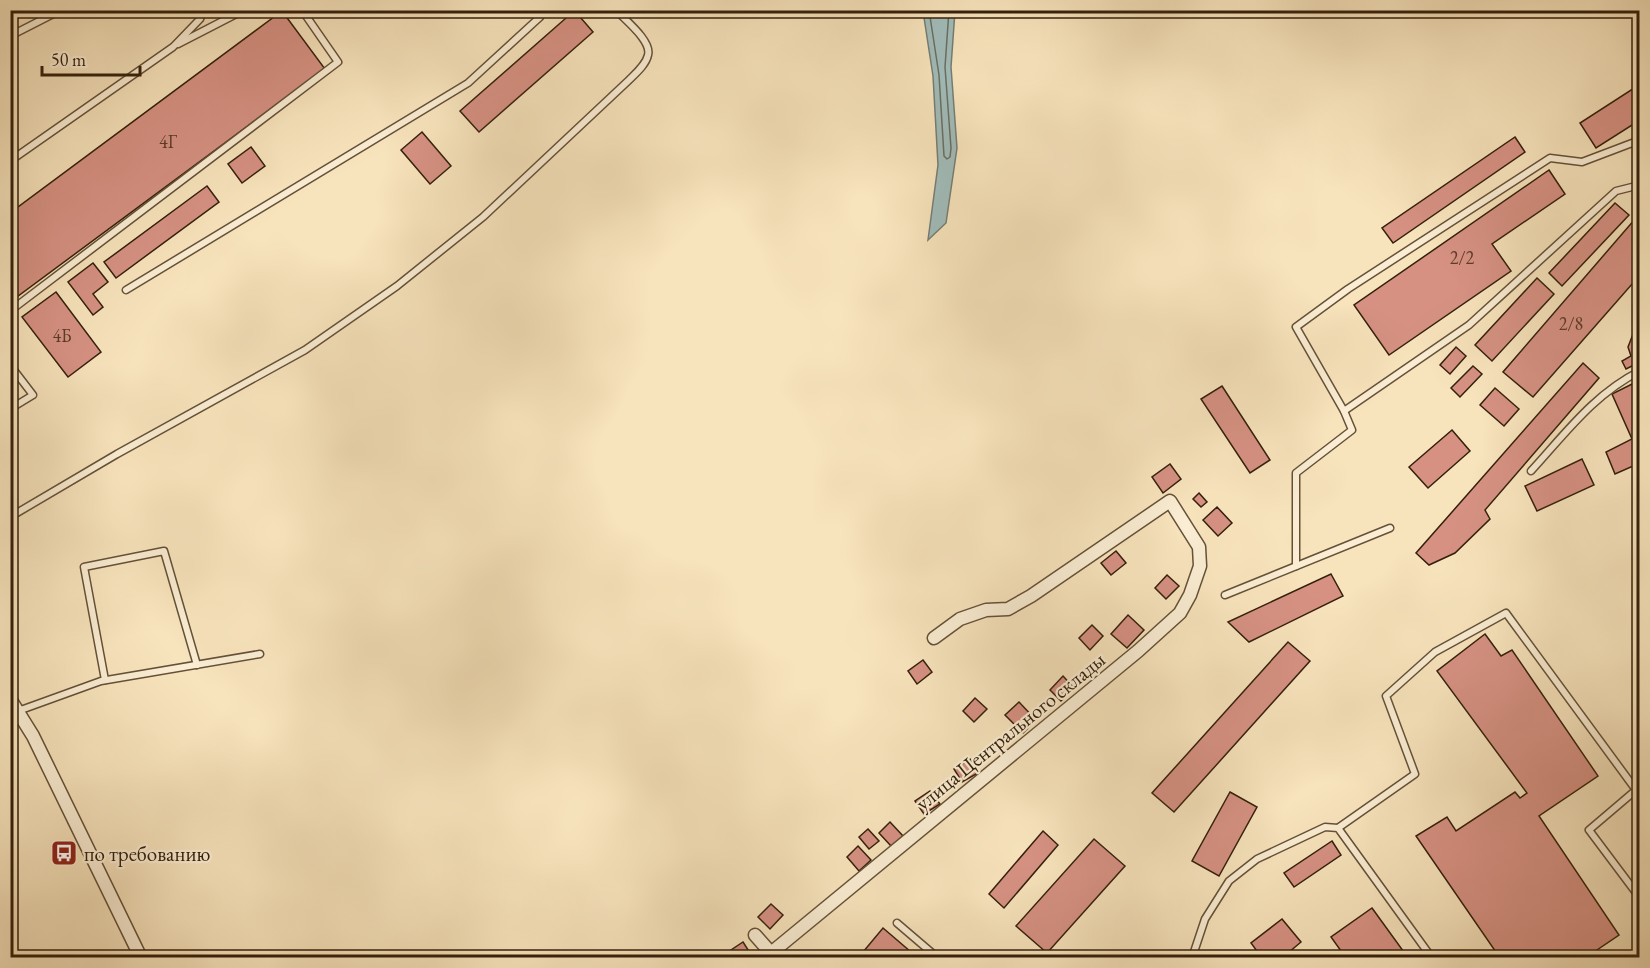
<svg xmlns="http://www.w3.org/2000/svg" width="1650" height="968" font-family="'EB Garamond',serif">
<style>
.water{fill:#a1bcba;stroke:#757e74;stroke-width:1.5}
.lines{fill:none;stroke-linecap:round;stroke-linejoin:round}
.shore{stroke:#6a6e62;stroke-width:1.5}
.building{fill:#d69183;stroke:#34200b;stroke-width:1.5}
.lane-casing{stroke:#655137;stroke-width:9}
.street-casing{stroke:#655137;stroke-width:15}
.lane{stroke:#faedd3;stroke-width:6}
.street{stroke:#faedd3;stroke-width:12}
.labels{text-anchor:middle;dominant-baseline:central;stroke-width:4.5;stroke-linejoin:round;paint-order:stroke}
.number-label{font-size:18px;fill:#5c3c29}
.street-label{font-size:21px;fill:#34200b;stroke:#faedd3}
.poi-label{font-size:21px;fill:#34200b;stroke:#faedd3;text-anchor:start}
</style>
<rect width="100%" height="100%" fill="#f7e3bc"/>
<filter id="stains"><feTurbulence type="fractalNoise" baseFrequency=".00333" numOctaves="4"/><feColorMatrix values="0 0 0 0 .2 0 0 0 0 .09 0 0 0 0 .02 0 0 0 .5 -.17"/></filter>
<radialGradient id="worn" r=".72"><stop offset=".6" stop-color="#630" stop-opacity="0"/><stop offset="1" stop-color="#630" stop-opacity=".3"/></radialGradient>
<!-- water -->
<path class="water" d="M 923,11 L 955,11 L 951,67 L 957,148 L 946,223 L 928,240 L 938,165 L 933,76 Z"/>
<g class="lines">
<!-- shore -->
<path class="shore" d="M 929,10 L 939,75 L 944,156 L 947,159 L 950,157 L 951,148 L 945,67 L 949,10"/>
</g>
<!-- building -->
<g class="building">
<path d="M 559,10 L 574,10 L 593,32 L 479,132 L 460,111 L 566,18 Z"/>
<path d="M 282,11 L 325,69 L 10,302 L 10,213 Z"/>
<path d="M 1640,71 L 1640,120 L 1596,148 L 1580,123 L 1639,85 L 1633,75 Z"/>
<path d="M 422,132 L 451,166 L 430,184 L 401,150 Z"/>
<path d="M 1515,137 L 1525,152 L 1393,243 L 1382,228 Z"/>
<path d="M 251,147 L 265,166 L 242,183 L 228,164 Z"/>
<path d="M 1549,170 L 1565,194 L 1492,244 L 1511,271 L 1389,355 L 1354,305 Z"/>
<path d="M 207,186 L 219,202 L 116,278 L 104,262 Z"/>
<path d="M 1615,203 L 1629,215 L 1562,286 L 1549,273 Z"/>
<path d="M 1635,219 L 1640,223 L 1640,275 L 1533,397 L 1503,372 Z"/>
<path d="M 93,263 L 108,282 L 93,294 L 103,307 L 93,315 L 68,282 Z"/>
<path d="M 1537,278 L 1554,294 L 1492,361 L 1475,345 Z"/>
<path d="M 56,292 L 101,352 L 68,377 L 22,317 Z"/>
<path d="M 1640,316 L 1640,362 L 1626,369 L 1622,361 L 1631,356 L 1628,347 Z"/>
<path d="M 1456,347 L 1466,356 L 1450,374 L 1440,365 Z"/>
<path d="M 1583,363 L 1599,378 L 1485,510 L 1490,519 L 1455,553 L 1429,565 L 1416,553 Z"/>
<path d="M 1473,366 L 1482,374 L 1460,397 L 1451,388 Z"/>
<path d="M 1636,382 L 1640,388 L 1640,463 L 1615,474 L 1606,452 L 1632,439 L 1612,394 Z"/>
<path d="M 1222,386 L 1270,460 L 1250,473 L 1201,399 Z"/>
<path d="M 1495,388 L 1519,409 L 1504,426 L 1480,405 Z"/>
<path d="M 1452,430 L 1470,451 L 1428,488 L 1409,467 Z"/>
<path d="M 1582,459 L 1594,485 L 1537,511 L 1525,486 Z"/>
<path d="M 1170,464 L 1181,479 L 1163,493 L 1152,477 Z"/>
<path d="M 1199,493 L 1207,502 L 1201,507 L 1193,499 Z"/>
<path d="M 1217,507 L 1232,523 L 1218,536 L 1203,520 Z"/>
<path d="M 1116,551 L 1126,563 L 1111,575 L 1101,563 Z"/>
<path d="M 1331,574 L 1343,596 L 1249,642 L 1228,622 Z"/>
<path d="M 1167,575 L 1179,586 L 1166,599 L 1155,588 Z"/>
<path d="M 1128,615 L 1144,630 L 1127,648 L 1111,634 Z"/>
<path d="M 1092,625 L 1103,636 L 1090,650 L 1079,638 Z"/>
<path d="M 1485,634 L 1501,656 L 1512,650 L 1598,776 L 1539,816 L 1619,935 L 1585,958 L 1500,958 L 1416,836 L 1447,817 L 1456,831 L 1515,792 L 1520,798 L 1527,793 L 1437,671 Z"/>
<path d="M 1288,642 L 1310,661 L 1174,812 L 1152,793 Z"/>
<path d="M 923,660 L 932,672 L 917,684 L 908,671 Z"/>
<path d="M 1063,676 L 1074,688 L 1061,701 L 1050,690 Z"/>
<path d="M 975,698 L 987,709 L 974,722 L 963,711 Z"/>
<path d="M 1019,702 L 1036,720 L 1023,733 L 1005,715 Z"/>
<path d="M 970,759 L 978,773 L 962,782 L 954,769 Z"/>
<path d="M 930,791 L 940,804 L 924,814 L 915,801 Z"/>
<path d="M 1230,792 L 1257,807 L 1219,876 L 1192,861 Z"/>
<path d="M 890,822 L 903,836 L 891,846 L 879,833 Z"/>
<path d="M 868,829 L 879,841 L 869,849 L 859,837 Z"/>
<path d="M 1043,831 L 1058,845 L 1004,908 L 989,894 Z"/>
<path d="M 1094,839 L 1125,866 L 1047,953 L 1016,926 Z"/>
<path d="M 1332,841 L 1341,855 L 1294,887 L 1284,873 Z"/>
<path d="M 858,846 L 871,860 L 859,871 L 847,857 Z"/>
<path d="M 771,904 L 783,915 L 770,929 L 758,917 Z"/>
<path d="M 1372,908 L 1406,955 L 1411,951 L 1415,958 L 1346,958 L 1331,937 Z"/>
<path d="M 1282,919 L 1301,942 L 1282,958 L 1262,958 L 1251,943 Z"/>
<path d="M 883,928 L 918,958 L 858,958 Z"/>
<path d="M 743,942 L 752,956 L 749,958 L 731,958 L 728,952 Z"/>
</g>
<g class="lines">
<defs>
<g id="lane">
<path d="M 10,36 L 61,10"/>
<path d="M 178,44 L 244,10"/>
<path d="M 10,161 L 173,47 L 200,19 L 203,10"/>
<path d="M 126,290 L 468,83 L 540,17 L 538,10"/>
<path d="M 10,311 L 338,62 L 302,10"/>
<path d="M 10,365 L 33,395 L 10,409"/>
<path d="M 1344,411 L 1469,325 L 1616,191 L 1640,185"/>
<path d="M 1531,471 C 1565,434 1594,394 1640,371"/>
<path d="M 10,517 L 117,454 L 305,350 L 397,286 L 483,217 L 628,81 C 635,74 646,65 648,55 C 652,41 625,20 616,10"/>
<path d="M 1296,566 L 1296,473 L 1352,430 L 1344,411 L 1296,327 L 1348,289 L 1550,158 L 1582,162 L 1640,140"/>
<path d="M 1225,595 L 1390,528"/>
<path d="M 105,680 L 84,567 L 164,551 L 197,665"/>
<path d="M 18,711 L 101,681 L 260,654"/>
<path d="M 1338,828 L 1415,774 L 1386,696 L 1435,652 L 1506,613 L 1636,790 L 1589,830 L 1640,898"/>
<path d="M 897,923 L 938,958"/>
<path d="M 1192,958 L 1205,919 L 1229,881 L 1257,859 L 1325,827 L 1338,828 L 1432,958"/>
<path d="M 1638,958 L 1640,957"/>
</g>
<g id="street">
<path d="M 10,699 L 33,736 L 141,958"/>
<path d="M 755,935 L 771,953"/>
<path d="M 770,958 L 771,953 L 1138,651 L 1180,613 L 1190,595 L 1200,566 L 1199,547 L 1170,501 L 1031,596 L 1008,609 L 986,610 L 960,619 L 934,638"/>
</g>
</defs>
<!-- lane casing -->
<use href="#lane" class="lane-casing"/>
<!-- street casing -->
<use href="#street" class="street-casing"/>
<!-- lane -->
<use href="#lane" class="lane"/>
<!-- street -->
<use href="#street" class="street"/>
</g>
<!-- icons -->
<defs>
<symbol id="bus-square" viewBox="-11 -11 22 22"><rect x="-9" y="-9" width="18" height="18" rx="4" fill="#8f2418" stroke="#faedd3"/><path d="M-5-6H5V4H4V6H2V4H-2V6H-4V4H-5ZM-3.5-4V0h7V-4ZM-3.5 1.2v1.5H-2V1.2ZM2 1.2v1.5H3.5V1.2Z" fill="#fff"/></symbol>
</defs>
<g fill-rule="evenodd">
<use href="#bus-square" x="49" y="838" width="30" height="30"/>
</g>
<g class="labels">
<!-- number labels -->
<g class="number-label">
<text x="168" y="141">4Г</text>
<text x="1462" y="257">2/2</text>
<text x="1571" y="323">2/8</text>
<text x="62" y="335">4Б</text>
</g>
<!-- street labels -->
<g class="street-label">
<text transform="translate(1010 731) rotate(-39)">улица Центрального склады</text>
</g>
<!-- poi labels -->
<g class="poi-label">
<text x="84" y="853">по требованию</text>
</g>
</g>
<!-- margin -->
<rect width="1650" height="968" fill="none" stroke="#f7e3bc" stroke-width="36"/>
<rect x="12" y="12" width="1626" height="944" fill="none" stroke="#34200b" stroke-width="3"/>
<rect x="18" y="18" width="1614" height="932" fill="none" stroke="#34200b" stroke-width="1.5"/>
<!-- scale -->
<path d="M42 66v9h98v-9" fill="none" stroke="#34200b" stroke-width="3"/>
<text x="51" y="66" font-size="18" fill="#34200b" stroke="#faedd3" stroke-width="4.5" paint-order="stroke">50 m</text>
<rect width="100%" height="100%" filter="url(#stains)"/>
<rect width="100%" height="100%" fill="url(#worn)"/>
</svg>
